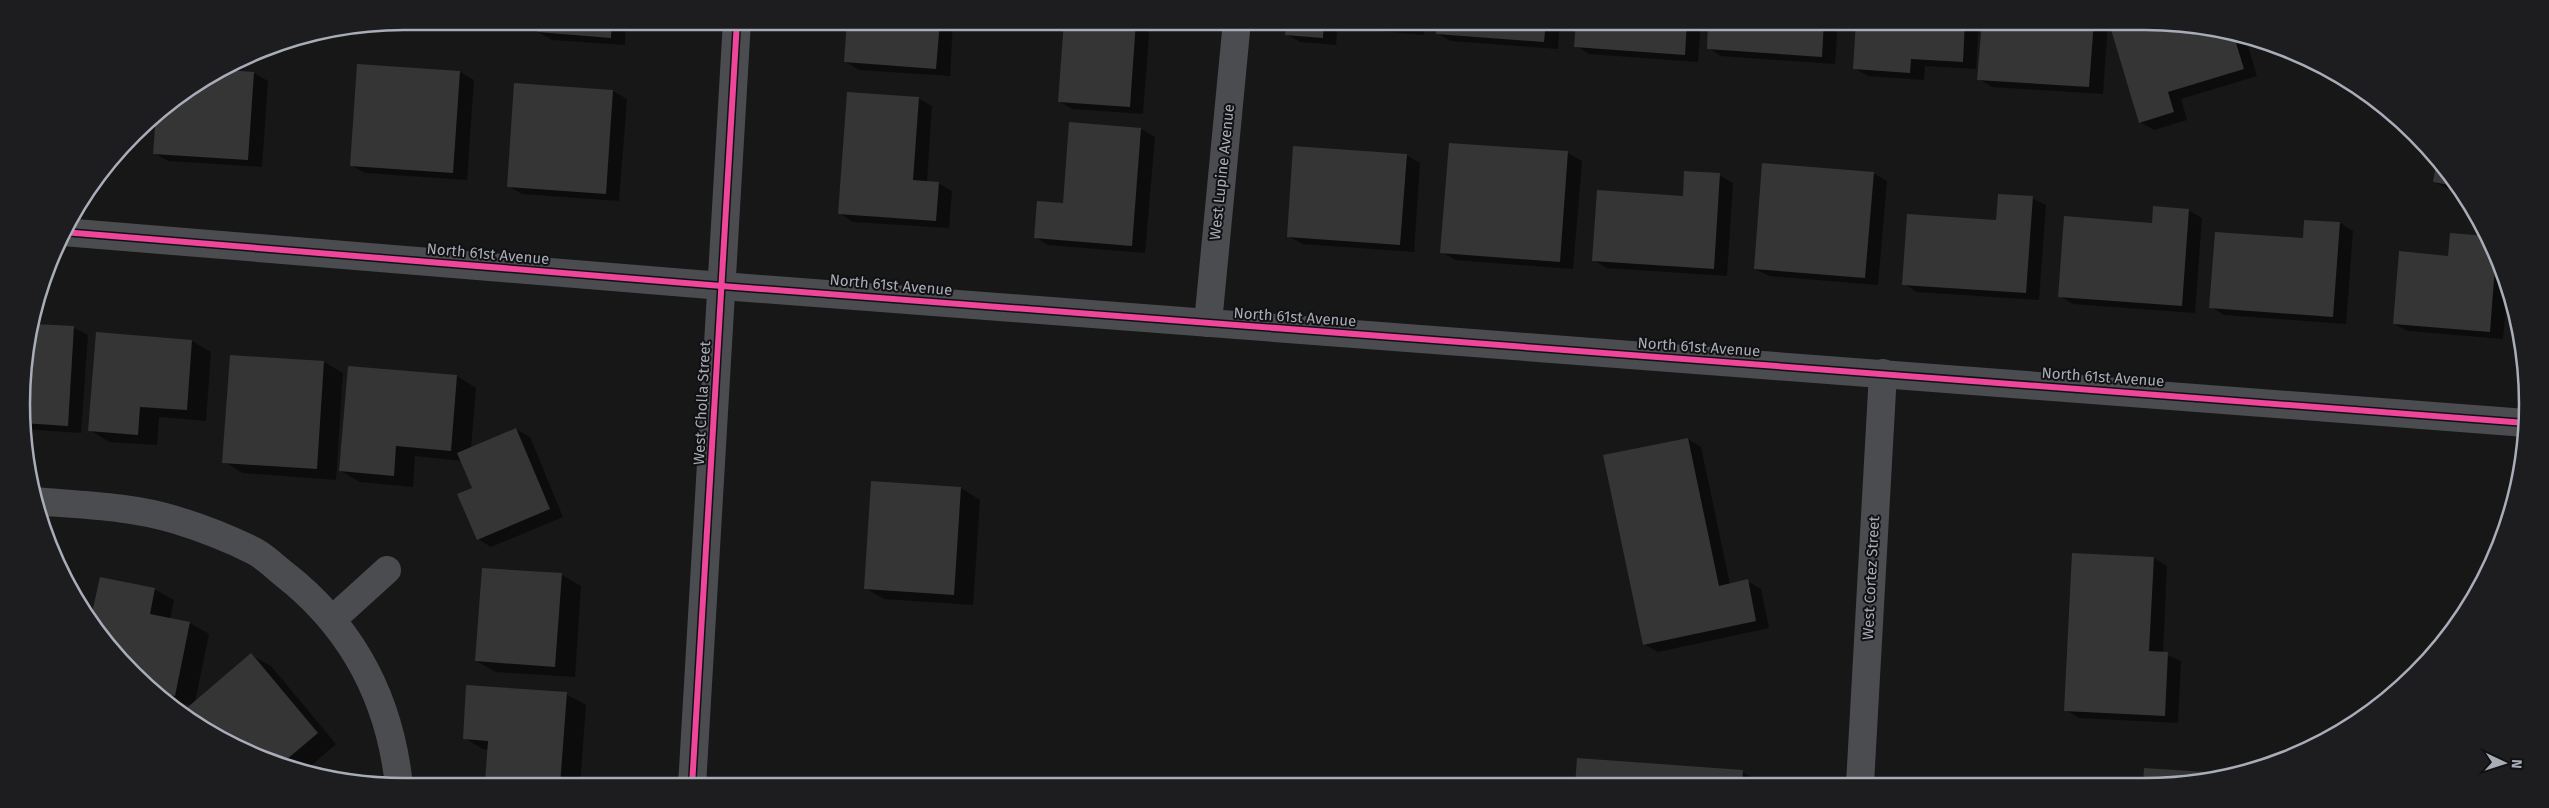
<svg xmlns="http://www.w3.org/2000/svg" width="2549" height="808" font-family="'Fira Sans',sans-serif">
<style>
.shadow{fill:#0007}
.building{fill:#353536}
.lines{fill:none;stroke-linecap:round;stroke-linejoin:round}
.minor{stroke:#4b4c50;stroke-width:28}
.tertiary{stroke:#4b4c50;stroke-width:28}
.cycleway-casing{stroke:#111113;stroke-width:9}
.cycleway{stroke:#ed469a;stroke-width:6}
.labels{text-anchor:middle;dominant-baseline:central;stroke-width:4;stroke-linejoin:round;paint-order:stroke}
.street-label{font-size:15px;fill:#a8adb8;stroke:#111113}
.rim{fill:none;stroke:#a8adb8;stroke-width:2.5}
</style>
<rect width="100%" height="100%" fill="#171717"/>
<!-- shadow -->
<g class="shadow">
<path d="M 539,21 L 626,21 L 625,45 L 552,40 L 538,32 Z"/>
<path d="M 849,21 L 953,21 L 950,76 L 859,70 L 846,62 Z"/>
<path d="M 1065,21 L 1150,21 L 1143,114 L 1073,109 L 1060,102 Z"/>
<path d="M 1287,21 L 1338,21 L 1336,45 L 1300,42 L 1286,34 Z"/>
<path d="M 1355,21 L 1425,21 L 1424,35 L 1369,30 Z"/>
<path d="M 1439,21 L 1560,21 L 1558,49 L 1451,41 L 1438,34 Z"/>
<path d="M 1577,21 L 1701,21 L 1698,62 L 1589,54 L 1576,46 Z"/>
<path d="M 1710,21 L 1838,21 L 1835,64 L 1721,56 L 1708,48 Z"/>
<path d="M 1857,21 L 1979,21 L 1976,69 L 1925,66 L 1924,80 L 1868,76 L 1854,68 Z"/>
<path d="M 1983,21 L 2108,21 L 2103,94 L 1992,87 L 1979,79 Z"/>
<path d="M 2130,21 L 2220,29 L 2245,36 L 2257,76 L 2181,99 L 2187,120 L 2154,130 L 2140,122 L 2111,27 Z"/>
<path d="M 358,65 L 460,72 L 474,80 L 467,180 L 365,173 L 351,165 Z"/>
<path d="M 229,68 L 229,71 L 254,73 L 268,81 L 262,167 L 168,161 L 154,153 L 157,113 Z"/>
<path d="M 613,91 L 627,99 L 619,201 L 522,194 L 508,186 Z"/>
<path d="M 918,98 L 932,106 L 927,182 L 938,183 L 952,191 L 949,228 L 853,222 L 840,214 Z"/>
<path d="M 1141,129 L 1155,137 L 1145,253 L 1048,245 L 1035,237 L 1064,204 Z"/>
<path d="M 1450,144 L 1568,153 L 1582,161 L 1573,269 L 1455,260 L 1442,252 Z"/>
<path d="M 119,151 L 119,158 L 113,158 Z"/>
<path d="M 1406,155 L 1420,163 L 1414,252 L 1302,244 L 1288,236 Z"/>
<path d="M 2438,161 L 2464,192 L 2448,189 L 2434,182 Z"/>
<path d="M 1873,173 L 1887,181 L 1878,285 L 1769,276 L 1755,269 Z"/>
<path d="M 1719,175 L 1733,183 L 1727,276 L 1607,268 L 1593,260 Z"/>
<path d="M 2032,198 L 2046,205 L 2039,300 L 1917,292 L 1904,284 Z"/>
<path d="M 2188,210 L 2202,218 L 2195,313 L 2073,304 L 2060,296 L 2153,224 Z"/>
<path d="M 2340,223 L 2353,231 L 2346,324 L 2224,315 L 2211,307 Z"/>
<path d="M 2451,234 L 2488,237 L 2499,258 L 2508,287 L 2503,339 L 2408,331 L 2394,324 L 2449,257 Z"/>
<path d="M 33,325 L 74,328 L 88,335 L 81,433 L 22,429 L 24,354 Z"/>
<path d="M 192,341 L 211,352 L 206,421 L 159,417 L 157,445 L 109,442 L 90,430 Z"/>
<path d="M 231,356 L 324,362 L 343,373 L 336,480 L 243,473 L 224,462 Z"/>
<path d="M 457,376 L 476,388 L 471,449 L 516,429 L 530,437 L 563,517 L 491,547 L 478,539 L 473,488 L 461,461 L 415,456 L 413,487 L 360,482 L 341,471 Z"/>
<path d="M 1688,439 L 1701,447 L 1730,584 L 1747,581 L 1761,589 L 1769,628 L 1658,652 L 1644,644 Z"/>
<path d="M 961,488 L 980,500 L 973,605 L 884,599 L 865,588 Z"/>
<path d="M 2154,558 L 2167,566 L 2163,653 L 2181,661 L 2178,723 L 2079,718 L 2066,710 Z"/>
<path d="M 2483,571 L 2486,571 L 2482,581 Z"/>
<path d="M 67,575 L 78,581 L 77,596 Z"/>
<path d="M 562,575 L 581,586 L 575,677 L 496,672 L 476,661 Z"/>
<path d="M 154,589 L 174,600 L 170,619 L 190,623 L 209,634 L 195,702 L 251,655 L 271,666 L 336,744 L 304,772 L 258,758 L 193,723 L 184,712 L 191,705 L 164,700 L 134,675 L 92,624 Z"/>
<path d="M 566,694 L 586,705 L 580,786 L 495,787 L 487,782 L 489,750 L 483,749 L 464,738 Z"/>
<path d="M 1743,772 L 1756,780 L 1756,784 L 1576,785 Z"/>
</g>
<!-- building -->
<g class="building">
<path d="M 537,21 L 612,21 L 611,38 L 537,32 Z"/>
<path d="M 847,21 L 940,21 L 936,69 L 844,62 Z"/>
<path d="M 1064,21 L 1136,21 L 1130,107 L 1058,102 Z"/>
<path d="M 1286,21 L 1324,21 L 1323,38 L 1285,35 Z"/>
<path d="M 1354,21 L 1411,21 L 1410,28 Z"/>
<path d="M 1437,21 L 1546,21 L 1544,42 L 1436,34 Z"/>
<path d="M 1576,21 L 1687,21 L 1685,55 L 1574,47 Z"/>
<path d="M 1708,21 L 1824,21 L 1822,57 L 1707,49 Z"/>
<path d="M 1856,21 L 1965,21 L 1963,62 L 1911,59 L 1910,73 L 1853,69 Z"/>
<path d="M 1982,21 L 2094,21 L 2089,87 L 1977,80 Z"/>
<path d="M 2125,21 L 2220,29 L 2233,33 L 2244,69 L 2168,92 L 2174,112 L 2139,123 L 2110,26 Z"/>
<path d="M 357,64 L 460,71 L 453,173 L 350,166 Z"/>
<path d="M 226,70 L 254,72 L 248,160 L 153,154 L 156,114 Z"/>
<path d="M 514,83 L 613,90 L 606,194 L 507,187 Z"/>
<path d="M 847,92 L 919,97 L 913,180 L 939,182 L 936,221 L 838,214 Z"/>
<path d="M 1069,122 L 1141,128 L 1132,246 L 1034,238 L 1037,201 L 1063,203 Z"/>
<path d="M 1449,143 L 1568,151 L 1560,262 L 1440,253 Z"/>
<path d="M 1293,146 L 1407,154 L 1400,245 L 1287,237 Z"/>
<path d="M 2437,159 L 2444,168 L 2460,187 L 2433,182 Z"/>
<path d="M 1762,163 L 1874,172 L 1865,278 L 1754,269 Z"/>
<path d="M 1684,171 L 1720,173 L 1714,269 L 1592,261 L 1597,190 L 1683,196 Z"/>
<path d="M 1998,194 L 2033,196 L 2026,293 L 1902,285 L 1907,214 L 1996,220 Z"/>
<path d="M 2153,206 L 2189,209 L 2182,306 L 2058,297 L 2064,216 L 2152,223 Z"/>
<path d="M 2304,220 L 2340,222 L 2333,317 L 2209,308 L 2215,232 L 2303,238 Z"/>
<path d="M 2450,233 L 2487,236 L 2496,253 L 2490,332 L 2393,324 L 2399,251 L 2448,256 Z"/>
<path d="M 34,324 L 74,326 L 68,426 L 22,423 L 24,354 Z"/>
<path d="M 96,332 L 192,340 L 187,410 L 140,407 L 138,435 L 88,431 Z"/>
<path d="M 230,355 L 324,361 L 317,469 L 222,463 Z"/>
<path d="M 348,366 L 457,375 L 451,451 L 396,446 L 394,476 L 339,471 Z"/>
<path d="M 516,428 L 550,509 L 477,540 L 457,494 L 472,488 L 457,453 Z"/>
<path d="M 1688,438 L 1719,586 L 1748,579 L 1756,621 L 1643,645 L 1603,455 Z"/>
<path d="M 871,481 L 961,487 L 954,595 L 864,589 Z"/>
<path d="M 2072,553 L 2154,557 L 2149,651 L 2168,652 L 2165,716 L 2064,711 Z"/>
<path d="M 482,568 L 562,573 L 555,667 L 475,661 Z"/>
<path d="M 100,577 L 155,588 L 150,614 L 190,622 L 175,696 L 154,692 L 134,675 L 90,622 Z"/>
<path d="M 251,653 L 318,733 L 280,765 L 258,758 L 192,722 L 182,712 Z"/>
<path d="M 466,685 L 567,692 L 560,786 L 485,782 L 488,741 L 463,739 Z"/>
<path d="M 1577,758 L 1743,770 L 1742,784 L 1575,785 Z"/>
<path d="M 2144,768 L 2221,773 L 2221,776 L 2195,783 L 2143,784 Z"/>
</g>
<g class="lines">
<!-- minor -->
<g class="minor">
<path d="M 63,232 L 722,286 L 2526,423"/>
<path d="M 1208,323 L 1237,21"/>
<path d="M 34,501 C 81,505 131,506 176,520 C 202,528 230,539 254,551 C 264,556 274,566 284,574 C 353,628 390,699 399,786"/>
<path d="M 333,619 L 387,570"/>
<path d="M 1860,784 L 1883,373"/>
</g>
<!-- tertiary -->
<path class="tertiary" d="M 692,786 L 737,21"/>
<defs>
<g id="cycleway">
<path d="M 63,232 L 722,286 L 2526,423"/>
<path d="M 692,786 L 737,21"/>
</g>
</defs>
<!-- cycleway casing -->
<use href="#cycleway" class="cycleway-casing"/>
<!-- cycleway -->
<use href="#cycleway" class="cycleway"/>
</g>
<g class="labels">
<!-- street labels -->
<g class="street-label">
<text transform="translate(1222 172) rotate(-84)">West Lupine Avenue</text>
<text transform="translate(488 254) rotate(5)">North 61st Avenue</text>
<text transform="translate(891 285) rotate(5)">North 61st Avenue</text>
<text transform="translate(1295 317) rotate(4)">North 61st Avenue</text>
<text transform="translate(1699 347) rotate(4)">North 61st Avenue</text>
<text transform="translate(2103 377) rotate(4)">North 61st Avenue</text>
<text transform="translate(702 403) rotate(-87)">West Cholla Street</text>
<text transform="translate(1871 578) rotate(-87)">West Cortez Street</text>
</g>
</g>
<!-- crop -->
<path d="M0 0H2549V808H0ZM404 30H2145A374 374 0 0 1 2519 404V404A374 374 0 0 1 2145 778H404A374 374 0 0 1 30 404V404A374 374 0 0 1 404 30Z" fill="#1d1d20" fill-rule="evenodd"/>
<path class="rim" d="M404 30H2145A374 374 0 0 1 2519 404V404A374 374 0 0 1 2145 778H404A374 374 0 0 1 30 404V404A374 374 0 0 1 404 30Z"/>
<!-- north arrow -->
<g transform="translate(2504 763) rotate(94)" stroke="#111113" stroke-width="4" paint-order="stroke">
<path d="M0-4L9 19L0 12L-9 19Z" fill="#a8adb8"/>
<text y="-8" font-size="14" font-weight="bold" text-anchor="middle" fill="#a8adb8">N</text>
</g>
</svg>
